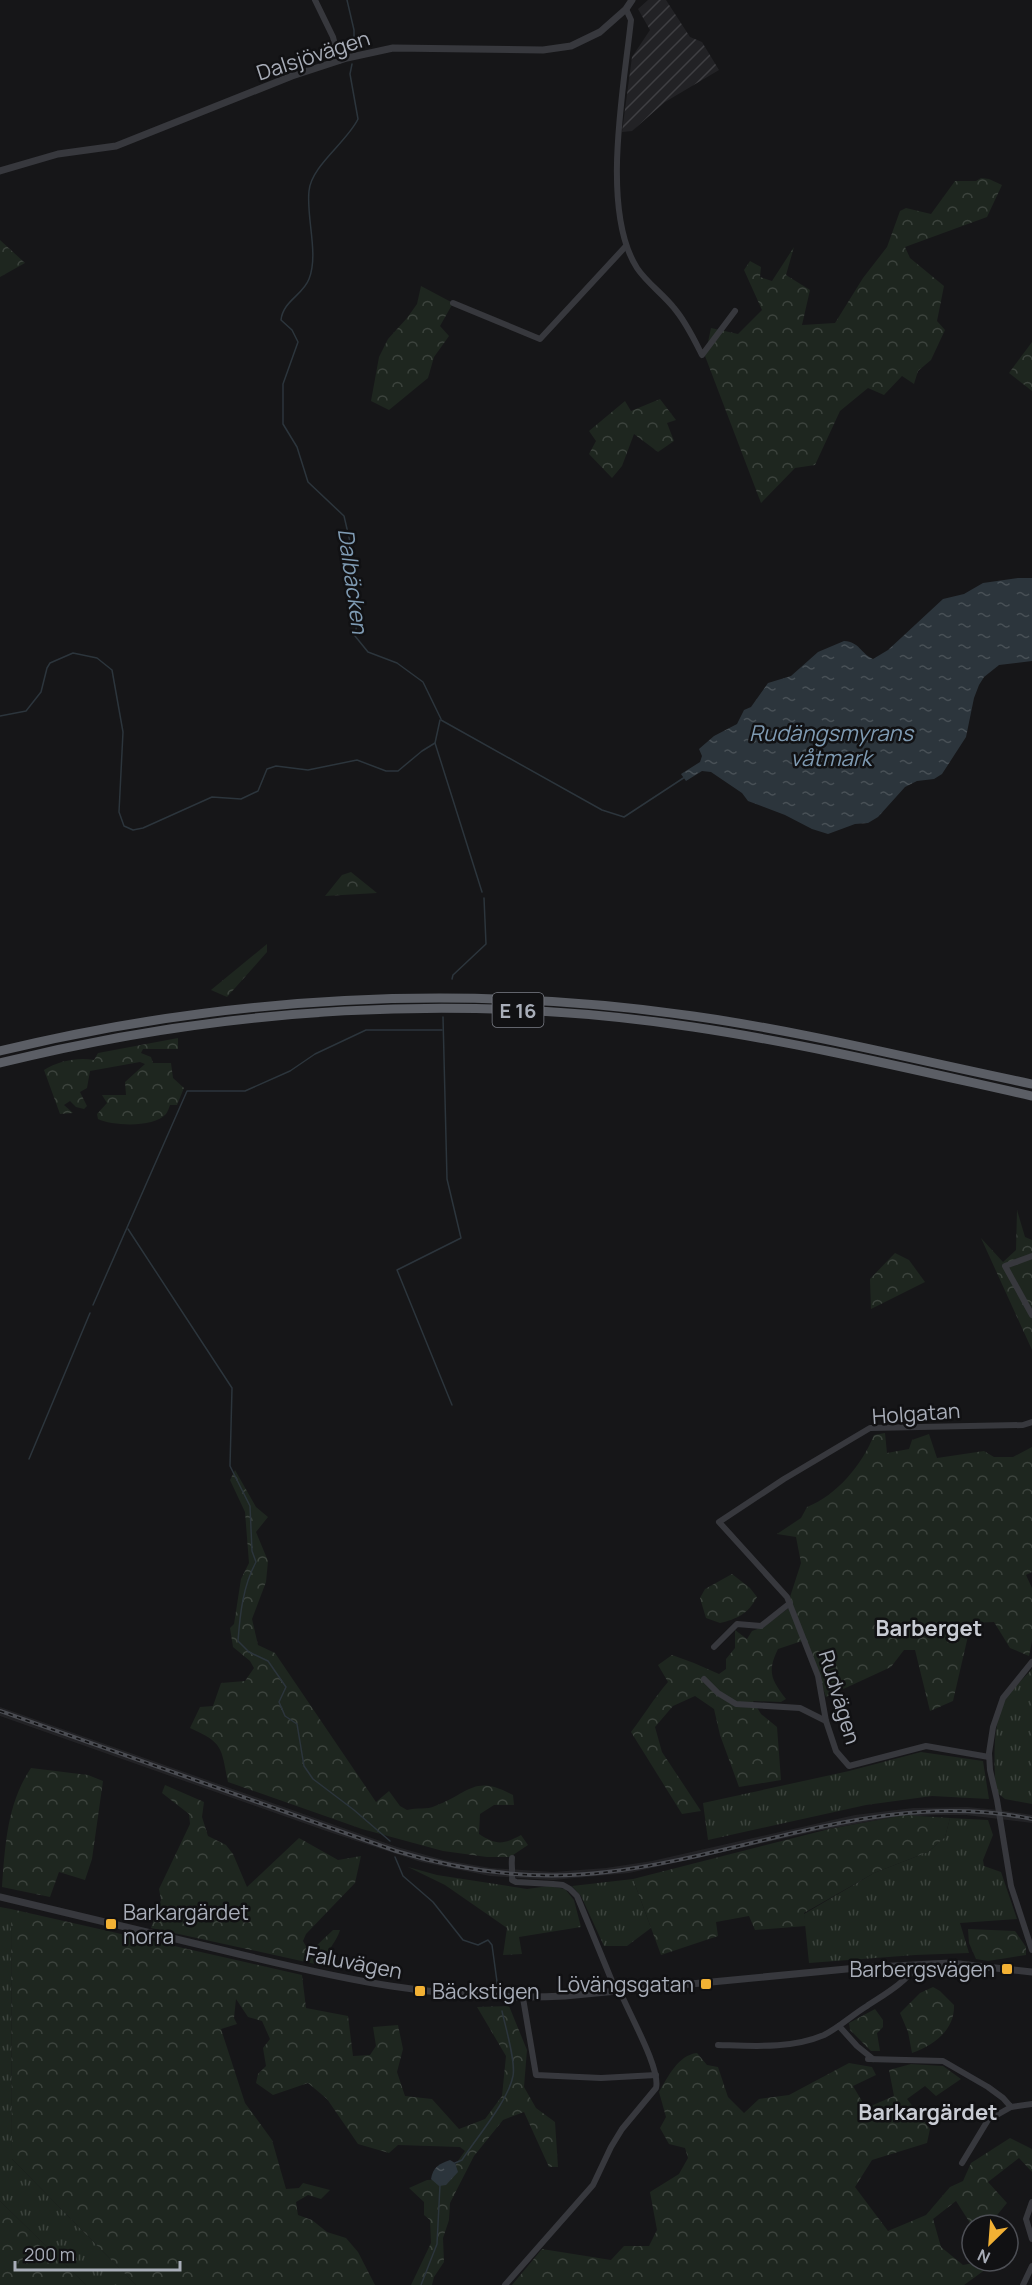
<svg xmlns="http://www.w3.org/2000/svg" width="1032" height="2285" font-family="Manrope,sans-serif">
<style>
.built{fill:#222225}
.industrial{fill:url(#industrial-furrows)}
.grass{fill:url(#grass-tufts)}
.forest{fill:url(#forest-crowns)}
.water{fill:url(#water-ripples)}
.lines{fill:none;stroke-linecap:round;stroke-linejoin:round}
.stream{stroke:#2c353c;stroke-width:1.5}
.minor{stroke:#37383d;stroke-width:6}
.tertiary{stroke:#37383d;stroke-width:7}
.trunk{stroke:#5b5e65;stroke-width:9}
.rail-casing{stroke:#4a4c52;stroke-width:4}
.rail{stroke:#111113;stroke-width:1.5;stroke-dasharray:4.5;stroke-linecap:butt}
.poi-dot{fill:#f2b134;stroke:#111113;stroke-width:2}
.labels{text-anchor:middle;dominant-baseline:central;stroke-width:5;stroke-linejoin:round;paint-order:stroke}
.shield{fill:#111113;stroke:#7b7e86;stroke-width:1.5}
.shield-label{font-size:20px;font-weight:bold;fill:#a8adb8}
.street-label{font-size:21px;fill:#a8adb8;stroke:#111113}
.poi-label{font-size:21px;fill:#a8adb8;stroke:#111113;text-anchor:start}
.water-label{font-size:22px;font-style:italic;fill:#7f9bb3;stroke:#111113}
.neighbourhood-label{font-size:22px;font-weight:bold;fill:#c9ccd4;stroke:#111113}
</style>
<defs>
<pattern id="industrial-furrows" width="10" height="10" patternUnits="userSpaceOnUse" patternTransform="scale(1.5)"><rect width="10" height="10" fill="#222225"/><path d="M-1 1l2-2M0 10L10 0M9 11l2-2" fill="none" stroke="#3f3f43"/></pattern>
<pattern id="grass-tufts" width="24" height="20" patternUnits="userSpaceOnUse" patternTransform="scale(1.5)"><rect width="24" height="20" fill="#1e261f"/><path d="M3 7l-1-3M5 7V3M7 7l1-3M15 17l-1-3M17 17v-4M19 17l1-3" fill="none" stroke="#3c433d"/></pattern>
<pattern id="forest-crowns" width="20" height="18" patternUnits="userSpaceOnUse" patternTransform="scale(1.5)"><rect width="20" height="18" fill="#1e261f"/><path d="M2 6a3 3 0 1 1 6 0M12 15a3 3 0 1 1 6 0" fill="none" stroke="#3c433d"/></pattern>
<pattern id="water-ripples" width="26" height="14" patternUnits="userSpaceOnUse" patternTransform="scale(1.5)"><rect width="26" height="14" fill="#2c353c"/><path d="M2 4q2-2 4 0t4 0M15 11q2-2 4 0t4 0" fill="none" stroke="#485056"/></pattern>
</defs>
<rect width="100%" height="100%" fill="#161618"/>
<!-- built -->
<path class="built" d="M 0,1707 L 397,1847 L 444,1860 L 491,1868 L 553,1872 L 606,1868 L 652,1861 L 855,1815 L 913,1808 L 967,1807 L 999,1810 L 1032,1815 L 1032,1823 L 966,1815 L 937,1815 L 889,1818 L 817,1831 L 629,1873 L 553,1880 L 490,1876 L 421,1862 L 332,1833 L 0,1716 Z"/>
<!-- industrial -->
<path class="industrial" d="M 648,0 L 666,0 L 690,37 L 702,42 L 719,70 L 665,102 L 632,131 L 622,132 L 632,57 L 650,30 L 638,9 Z"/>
<!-- grass -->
<g class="grass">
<path d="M 1032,1669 L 1032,1804 L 1005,1799 L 996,1792 C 994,1762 991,1719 1009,1694 C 1016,1685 1025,1677 1032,1669 Z"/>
<path d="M 921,1752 L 983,1761 L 989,1799 L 932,1796 L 866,1805 L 708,1840 L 703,1803 L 849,1771 Z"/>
<path d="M 950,1818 L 988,1820 L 993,1835 L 983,1860 L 984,1866 L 1001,1872 L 1017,1919 L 960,1923 L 969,1953 L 915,1955 L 809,1963 L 804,1914 L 874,1873 L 928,1852 L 945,1837 Z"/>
<path d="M 408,1867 L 437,1875 L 527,1889 L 549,1886 L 565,1889 L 574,1900 L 581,1927 L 519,1937 L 522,1954 L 503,1955 L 507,1928 L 445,1885 Z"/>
<path d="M 633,1879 L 651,1928 L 627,1946 L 604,1946 L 581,1896 L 572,1886 Z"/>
<path d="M 0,1907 L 11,1909 L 12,2159 L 136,2285 L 86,2285 L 0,2201 Z"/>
</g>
<!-- forest -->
<g class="forest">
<path d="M 981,178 L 989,179 L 1002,185 L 987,217 L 905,247 L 910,258 L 944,286 L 937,321 L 945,330 L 931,360 L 918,371 L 914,384 L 902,376 L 884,395 L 868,388 L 840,411 L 815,465 L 795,468 L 761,503 L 705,356 L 711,328 L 738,334 L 762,310 L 744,270 L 750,261 L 761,267 L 760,277 L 772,281 L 794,247 L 786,275 L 810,290 L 802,325 L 835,323 L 863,278 L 887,247 L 900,211 L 906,208 L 931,214 L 955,181 L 976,181 Z"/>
<path d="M 0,240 L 25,263 L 0,277 Z"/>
<path d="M 421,286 L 453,303 L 440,326 L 449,336 L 434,357 L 428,378 L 389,410 L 371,401 L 379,357 L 388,339 L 407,318 L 417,304 Z"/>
<path d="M 1032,342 L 1032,391 L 1009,373 Z"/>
<path d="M 660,399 L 676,420 L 667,423 L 674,441 L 658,452 L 634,434 L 622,466 L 612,478 L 589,454 L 596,441 L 589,431 L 625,401 L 631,411 Z"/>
<path d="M 351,872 L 377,893 L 325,896 L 342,875 Z"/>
<path d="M 267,944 L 267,952 L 227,997 L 211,990 Z"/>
<path d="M 178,1038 L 178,1049 L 143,1049 L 141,1053 L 151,1057 L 153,1063 L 171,1063 L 173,1078 L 184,1088 L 177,1105 L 170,1105 C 169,1108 168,1111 166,1114 C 154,1128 113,1126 98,1119 L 97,1114 L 107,1103 L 102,1095 L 126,1095 L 125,1082 L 145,1064 L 140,1062 L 90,1071 L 87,1088 L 80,1092 L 87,1106 L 84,1109 L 76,1107 L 70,1101 L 64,1105 L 73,1113 L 60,1114 L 44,1070 C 58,1061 78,1057 94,1060 L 98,1053 Z"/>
<path d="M 1017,1210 L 1025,1237 L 1032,1240 L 1032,1350 L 981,1238 L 1003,1262 L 1016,1250 Z"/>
<path d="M 895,1253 L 909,1260 L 925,1282 L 871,1309 L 870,1279 Z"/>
<path d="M 885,1433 L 887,1453 L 909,1449 L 912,1440 L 929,1434 L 937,1458 L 984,1451 L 994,1457 L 1013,1457 L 1032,1447 L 1032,1572 L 1026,1575 L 1032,1588 L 1032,1641 L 1029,1656 L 1010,1648 L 994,1622 L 971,1623 L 953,1701 L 930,1711 L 915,1650 L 904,1650 L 891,1667 L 826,1697 L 790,1597 L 801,1563 L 796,1537 L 777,1534 L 801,1518 L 807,1507 C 837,1495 862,1465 874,1435 Z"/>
<path d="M 235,1470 L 256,1507 L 268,1517 L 256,1532 L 268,1561 L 266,1582 L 252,1619 L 258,1645 L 275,1653 L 376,1802 L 389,1791 L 400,1806 L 407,1810 C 417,1807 427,1810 435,1806 C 471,1792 474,1774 513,1795 L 514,1805 L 494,1805 L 480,1814 L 479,1834 C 496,1845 503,1845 521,1835 L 528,1845 L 510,1857 L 487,1857 L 443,1851 L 362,1829 L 228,1782 C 221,1748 224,1743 190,1728 L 200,1707 L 213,1706 L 221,1683 L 245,1681 L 254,1668 L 250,1661 L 233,1647 L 230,1628 L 234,1624 L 241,1579 L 249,1563 L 245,1512 L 230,1480 Z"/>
<path d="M 732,1574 L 750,1588 L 757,1597 C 748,1614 737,1619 720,1623 L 706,1618 L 700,1598 L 705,1589 Z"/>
<path d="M 790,1607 L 802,1641 L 778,1649 C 767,1672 771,1679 786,1699 L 781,1702 L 753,1701 L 761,1714 L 777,1727 L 781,1780 L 739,1787 L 720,1735 L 714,1709 L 695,1696 L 673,1706 L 655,1727 L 662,1752 L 701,1811 L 682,1814 L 631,1732 C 644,1715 654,1698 668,1682 L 658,1665 L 672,1655 L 694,1663 L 719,1674 L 726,1669 L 726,1659 L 735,1648 L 735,1630 L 747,1639 L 752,1631 L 765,1626 Z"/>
<path d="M 31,1768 L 88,1775 L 103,1781 L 92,1859 L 85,1880 L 59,1872 L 50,1897 L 2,1887 C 5,1846 7,1803 31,1768 Z"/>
<path d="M 165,1785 L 204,1802 L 202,1817 L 208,1836 L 226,1845 L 233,1854 L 247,1887 L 299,1838 L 338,1860 L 361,1856 L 355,1883 L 306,1934 L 303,1941 L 307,1948 L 314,1948 L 333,1930 L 340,1930 C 336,1944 324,1952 324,1966 L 151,1928 L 161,1900 L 159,1889 L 190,1824 L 189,1814 L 162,1793 Z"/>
<path d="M 905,1815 L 950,1818 L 945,1837 L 928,1852 L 874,1873 L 804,1913 L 806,1926 L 755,1930 L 749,1916 L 716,1922 L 718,1936 L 661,1955 L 633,1879 L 829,1829 Z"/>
<path d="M 11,1909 L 302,1975 L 306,2008 L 348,2016 L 353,2056 L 370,2055 L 376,2046 L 373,2027 L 398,2025 L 403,2049 L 397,2072 L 405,2096 L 432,2099 L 459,2129 L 485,2119 L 502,2096 L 506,2056 L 477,2007 L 509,2006 L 527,2050 L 524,2087 L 536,2108 L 555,2122 L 558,2167 L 549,2167 L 524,2112 L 503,2120 L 474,2156 L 450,2203 L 449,2220 L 443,2238 L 444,2262 L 434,2277 L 432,2285 L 411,2285 L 431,2243 L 430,2220 L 424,2215 L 424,2202 L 409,2188 L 427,2180 L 445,2179 L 465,2151 L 460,2147 L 398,2145 L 389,2153 L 358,2144 L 327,2099 L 308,2083 L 273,2095 L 256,2083 L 258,2074 L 266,2066 L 263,2048 L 270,2039 L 262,2021 L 248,2017 L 236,1999 L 234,2018 L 237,2024 L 221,2029 L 245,2103 L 272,2140 L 286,2189 L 299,2188 L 303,2183 L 330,2190 L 321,2199 L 308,2195 L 296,2202 L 298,2215 L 312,2220 L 327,2232 L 346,2238 L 358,2252 L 375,2285 L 136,2285 L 12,2159 Z"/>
<path d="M 968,1929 L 1015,1931 L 1026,1947 L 1026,1955 L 988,1961 L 976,1959 L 969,1943 Z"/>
<path d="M 933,1987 L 940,1991 L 954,2005 C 955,2030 934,2045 912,2053 L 908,2032 L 900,2013 L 920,1993 Z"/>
<path d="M 875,2009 L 883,2020 L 883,2027 L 877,2033 L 880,2051 L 871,2051 L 850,2030 L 849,2023 Z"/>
<path d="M 697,2053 L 707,2065 L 718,2067 L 728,2097 L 744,2113 L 759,2099 L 789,2095 L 849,2063 L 872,2067 L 876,2075 L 853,2086 L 866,2108 L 894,2096 L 889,2070 L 911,2064 L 943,2066 L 961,2079 L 936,2096 L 925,2086 L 907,2099 L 930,2129 L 927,2143 L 872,2160 L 855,2187 L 888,2231 L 926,2215 L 950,2187 L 963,2181 L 971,2163 L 1010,2138 L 1032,2149 L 1032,2172 L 1019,2158 L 988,2182 L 1007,2203 L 993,2220 L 972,2226 L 956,2201 L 933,2219 L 941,2247 L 963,2265 L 984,2261 L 989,2267 L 964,2285 L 512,2285 L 542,2249 L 611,2260 L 624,2246 L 649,2246 L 657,2230 L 650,2192 L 679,2174 L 688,2158 L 685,2148 L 669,2144 L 660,2128 L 666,2117 L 659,2092 C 668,2077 678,2055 697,2053 Z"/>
<path d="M 0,2201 L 86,2285 L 0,2285 Z"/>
</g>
<!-- water -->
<g class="water">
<path d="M 1018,578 L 1032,578 L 1032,661 L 999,665 L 984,677 L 979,685 L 974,698 L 966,737 L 942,774 L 934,779 L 917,781 L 905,787 L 878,817 L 868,823 L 855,824 L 828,834 L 812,829 L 785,815 L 748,801 L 742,793 L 711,772 L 702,771 L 686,781 L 681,774 L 700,762 L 702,756 L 699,749 L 714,736 L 737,724 L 744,710 L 751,707 L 768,683 L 791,676 L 818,652 L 844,641 C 860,642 860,653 873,659 L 888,650 L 943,599 L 964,594 L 983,583 Z"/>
<path d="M 450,2160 L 455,2163 L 458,2172 L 446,2185 L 439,2186 L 431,2179 C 433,2167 439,2164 450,2160 Z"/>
</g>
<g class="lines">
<!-- stream -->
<g class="stream">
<path d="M 347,0 L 354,30 L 354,51"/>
<path d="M 352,64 L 350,74 L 358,119 C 347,142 311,166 309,191 C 306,217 319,254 309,279 C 303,295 283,301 281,320 L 292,330 L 298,342 L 283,384 L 283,424 L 297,447 L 308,482 L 344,516 L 351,546 L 360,603 L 355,636 L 368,652 L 397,663 L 423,682 L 441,719"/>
<path d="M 0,716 L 26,711 L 41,692 L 47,668 L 50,663 L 73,653 L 97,658 L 112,670 L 123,732 L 119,812 L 124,826 L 133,830 L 143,828 L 212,797 L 241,799 L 258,791 L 267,769 L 276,766 L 308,770 L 357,760 L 386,771 L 398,771 L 422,751 L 435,743"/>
<path d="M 440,720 L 435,743 L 482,892"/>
<path d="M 441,720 L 602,810 L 624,817 L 685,777"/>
<path d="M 452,979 L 453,975 L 486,944 L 484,898"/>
<path d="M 443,1017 L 447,1179 L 461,1238 L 397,1270 L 452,1405"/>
<path d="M 128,1229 L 232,1388 L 230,1466 L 250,1506 L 252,1551 L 256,1562 C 243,1586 240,1614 238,1641 L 249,1652 L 268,1661 L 286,1687 L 279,1702 L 285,1716 L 297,1724 L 304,1766 L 313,1779 L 354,1810 L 390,1841"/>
<path d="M 93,1305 L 187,1091 L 245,1091 L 290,1071 L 315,1054 L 366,1030 L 442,1030"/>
<path d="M 29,1459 L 90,1313"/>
<path d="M 395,1857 L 403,1876 L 433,1902 L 463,1940 L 478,1945 L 488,1940 L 492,1945 L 498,1989"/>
<path d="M 455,2163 L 462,2160 C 477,2137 508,2101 513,2076 C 516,2061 505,2026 502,2011"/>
<path d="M 421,2285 L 437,2244 L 440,2185"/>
</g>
<!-- minor -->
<g class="minor">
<path d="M 315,0 L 333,37 L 339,61"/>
<path d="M 626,9 L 631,20 C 624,87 600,210 637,268 C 647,283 663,294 674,308 C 686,322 694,339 702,355 L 735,311"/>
<path d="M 453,303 L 540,339 L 626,246"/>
<path d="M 1032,1256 L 1005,1266 L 1032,1315"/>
<path d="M 714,1647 L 737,1624 L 761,1626 L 790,1603"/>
<path d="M 1032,1662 L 1003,1698 L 993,1727 L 989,1753 L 990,1770 L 997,1800 L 1011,1886 L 1032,1950"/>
<path d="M 704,1679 L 718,1693 L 736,1704 L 800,1708 L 826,1721"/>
<path d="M 989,1757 L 926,1746 L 849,1766 L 836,1751 L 826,1721 L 818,1676 L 787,1597 L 719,1522 L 784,1479 L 870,1428 L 1023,1425 L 1032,1422"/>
<path d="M 512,1858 C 511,1866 513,1872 512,1880 L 516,1882 L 553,1884 L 563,1885 L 570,1889 L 577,1896 L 616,1991"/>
<path d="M 523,1998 L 536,2075 L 601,2078 L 656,2075"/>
<path d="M 839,2026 L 857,2046 L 873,2059"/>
<path d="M 718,2045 C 754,2046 791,2049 824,2035 C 840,2027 852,2015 867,2006 C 885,1994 905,1983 917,1965"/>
<path d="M 868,2059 L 943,2061 L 988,2087 L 1003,2098 L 1011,2107 L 1032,2104"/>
<path d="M 962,2163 L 988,2120 L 1011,2107"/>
<path d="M 1032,2202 L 1026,2219 L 1032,2239"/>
<path d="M 505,2285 L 593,2185 L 611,2147 L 622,2129 L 656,2088 C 661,2069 628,2012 620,1991"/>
<path d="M 1023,2285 L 1032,2266"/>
</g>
<!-- tertiary -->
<g class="tertiary">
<path d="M 0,171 L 58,154 L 116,146 L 292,76 L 347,58 L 393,48 L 543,50 L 571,46 L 600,32 L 626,9 L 632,0"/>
<path d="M 0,1897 C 74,1915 148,1932 222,1950 C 340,1979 442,2002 565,1996 L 857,1968 L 950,1963 L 1032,1972"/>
</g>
<!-- trunk -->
<g class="trunk">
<path d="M 0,1051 C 226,996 462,983 693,1016 C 807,1032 919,1061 1032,1084"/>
<path d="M 0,1063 C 225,1007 463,992 693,1027 C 807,1044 919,1071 1032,1096"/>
</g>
<defs>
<path id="rail" d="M 0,1711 L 396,1851 C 465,1872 535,1881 607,1872 C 751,1855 884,1788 1032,1819"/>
</defs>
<!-- rail casing -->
<use href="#rail" class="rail-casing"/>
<!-- rail -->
<use href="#rail" class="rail"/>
</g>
<!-- markers -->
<g class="poi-dot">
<rect x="105" y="1918" width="12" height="12" rx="3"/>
<rect x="1001" y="1963" width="12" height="12" rx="3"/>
<rect x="700" y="1978" width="12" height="12" rx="3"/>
<rect x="414" y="1985" width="12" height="12" rx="3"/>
</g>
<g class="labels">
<!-- shield labels -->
<rect class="shield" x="492.5" y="993" width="51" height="34" rx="4.5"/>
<g class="shield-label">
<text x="518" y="1010">E 16</text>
</g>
<!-- street labels -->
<g class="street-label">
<text transform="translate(313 55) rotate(-18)">Dalsjövägen</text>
<text transform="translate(916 1413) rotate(-4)">Holgatan</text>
<text transform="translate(840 1697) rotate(73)">Rudvägen</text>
<text transform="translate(354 1962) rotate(11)">Faluvägen</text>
</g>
<!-- poi labels -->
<g class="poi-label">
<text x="123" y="1912">Barkargärdet<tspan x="123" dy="24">norra</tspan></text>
<text x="995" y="1969" text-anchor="end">Barbergsvägen</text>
<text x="694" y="1984" text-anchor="end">Lövängsgatan</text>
<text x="432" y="1991">Bäckstigen</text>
</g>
<!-- water labels -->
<g class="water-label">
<text transform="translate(353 581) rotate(82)">Dalbäcken</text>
<text x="831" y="733">Rudängsmyrans<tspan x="831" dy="25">våtmark</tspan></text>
</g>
<!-- neighbourhood labels -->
<g class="neighbourhood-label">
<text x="929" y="1628">Barberget</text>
<text x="928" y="2112">Barkargärdet</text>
</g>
</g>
<!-- north arrow -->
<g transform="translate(990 2243) rotate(205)"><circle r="28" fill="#111113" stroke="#4d4f55" stroke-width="1.5"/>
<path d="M0-4.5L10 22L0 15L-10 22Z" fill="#f2b134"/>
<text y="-9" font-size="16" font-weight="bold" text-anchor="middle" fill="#a8adb8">N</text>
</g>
<!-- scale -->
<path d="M15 2261v9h165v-9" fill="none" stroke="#a8adb8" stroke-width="3"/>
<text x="24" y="2261" font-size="18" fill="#a8adb8" stroke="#111113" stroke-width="4.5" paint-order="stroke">200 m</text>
</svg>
